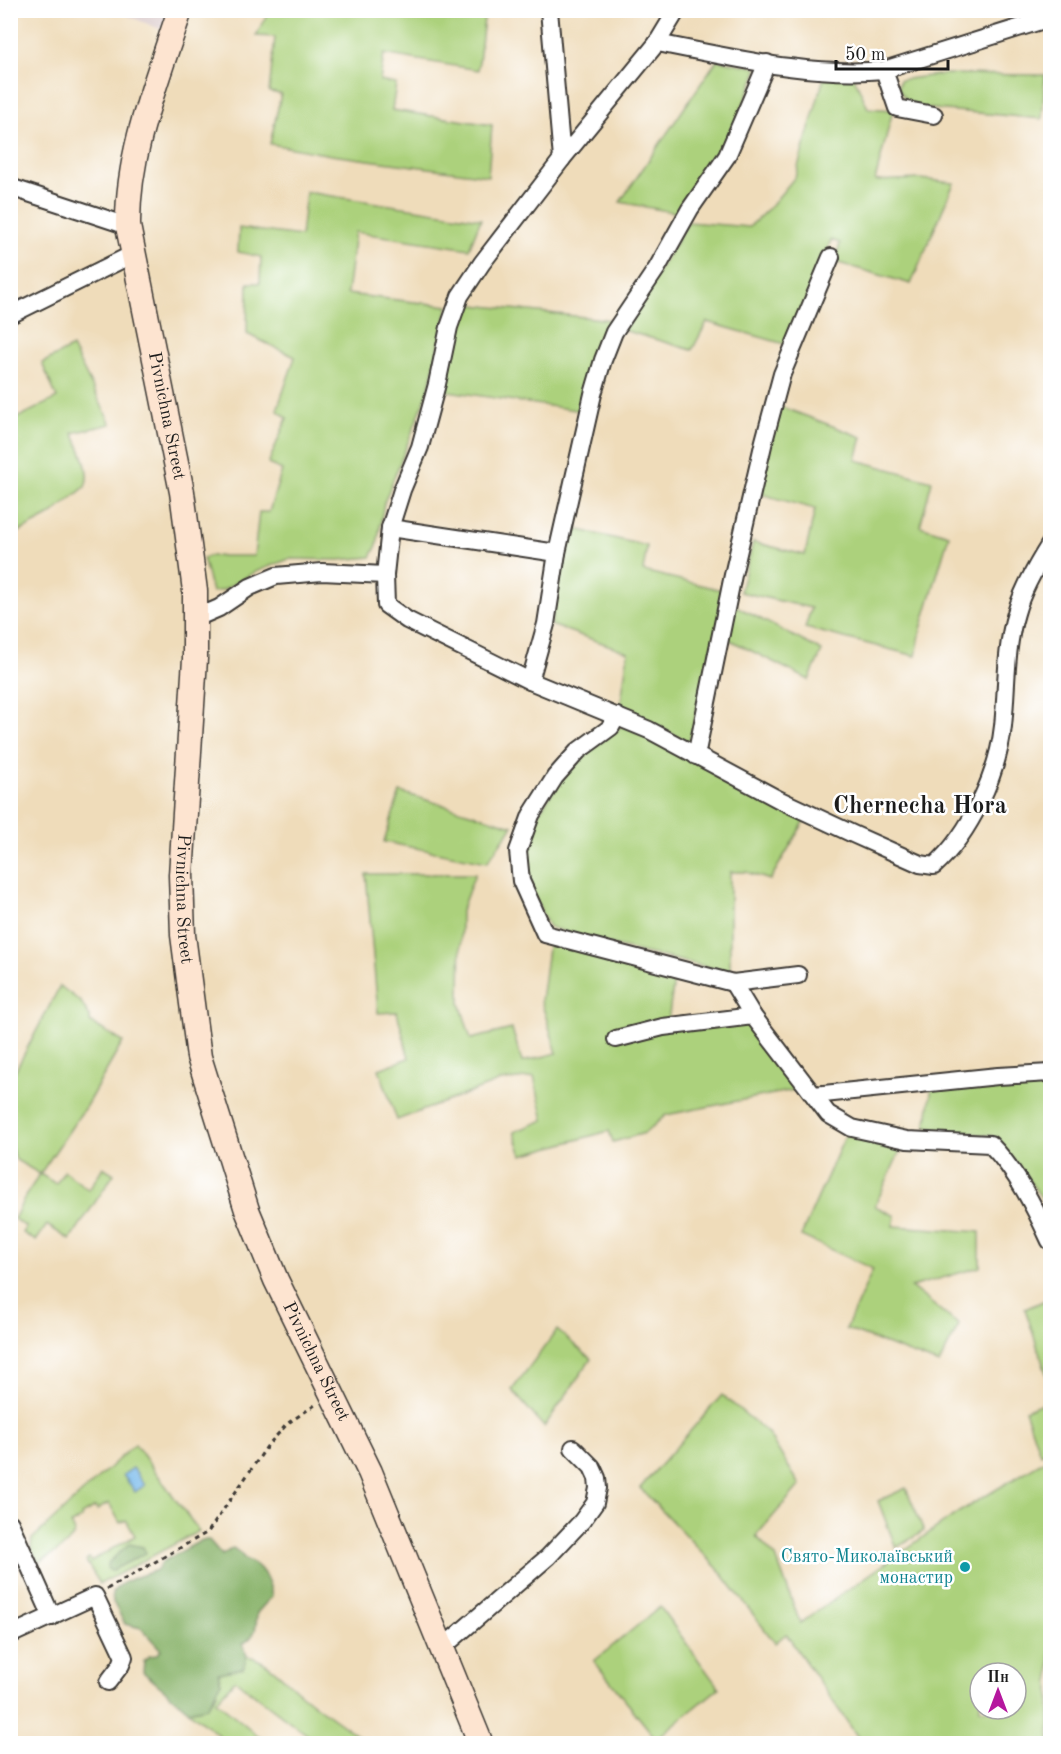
<svg xmlns="http://www.w3.org/2000/svg" width="1061" height="1754" font-family="'Old Standard TT',serif">
<style>
.industrial{fill:#d2bfc0}
.green{fill:#acd17b;stroke:#64764c;stroke-width:1.5;fill-rule:evenodd}
.forest{fill:#89b36b;stroke:#526844;stroke-width:1.5}
.water{fill:#75b8ea;stroke:#486a83;stroke-width:1.5}
.lines{fill:none;stroke-linecap:round;stroke-linejoin:round}
.street-casing{stroke:#3c3934;stroke-width:20}
.secondary-casing{stroke:#3c3934;stroke-width:27}
.path{stroke:#3c3934;stroke-width:3;stroke-dasharray:4.5 4.5;stroke-linecap:butt}
.street{stroke:#fff;stroke-width:16}
.secondary{stroke:#fde4d0;stroke-width:24}
.culture-dot{fill:#0f9aa8;stroke:#fff;stroke-width:2}
.labels{text-anchor:middle;dominant-baseline:central;stroke-width:5;stroke-linejoin:round;paint-order:stroke}
.street-label{font-size:18px;fill:#1c1c1c;stroke:#fff}
.culture-label{font-size:18px;fill:#0d838f;stroke:#fff;text-anchor:end}
.district-label{font-size:24px;font-weight:bold;fill:#1c1c1c;stroke:#fff}
</style>
<rect width="100%" height="100%" fill="#fff"/>
<filter id="ink" filterUnits="userSpaceOnUse"><feTurbulence type="fractalNoise" baseFrequency=".0167" numOctaves="2"/><feDisplacementMap in="SourceGraphic" scale="12" xChannelSelector="R" yChannelSelector="G"/><feConvolveMatrix kernelMatrix="1 2 1 2 8 2 1 2 1" color-interpolation-filters="sRGB"/></filter>
<filter id="wash" filterUnits="userSpaceOnUse"><feTurbulence type="fractalNoise" baseFrequency=".008" numOctaves="4" result="noise"/><feDisplacementMap in="SourceGraphic" scale="24" xChannelSelector="R" yChannelSelector="G"/><feGaussianBlur stdDeviation="1.35" result="paint"/><feColorMatrix in="noise" values="0 0 0 0 0 0 0 0 0 0 0 0 0 0 0 0 0 1.4 0 .05"/><feComposite in="paint" operator="in"/></filter>
<g filter="url(#wash)">
<rect width="100%" height="100%" fill="#efdcba"/>
<!-- industrial -->
<path class="industrial" d="M 116,11 L 172,11 L 165,31 Z"/>
<!-- green -->
<g class="green">
<path d="M 269,11 L 485,11 L 478,70 L 384,54 L 380,81 L 396,84 L 392,110 L 492,125 L 488,176 L 331,155 L 270,144 L 281,94 L 269,92 L 275,37 L 256,36 Z"/>
<path d="M 717,60 L 755,67 L 757,71 L 732,133 L 706,171 L 682,214 L 620,202 Z"/>
<path d="M 825,74 L 853,75 L 868,108 L 893,110 L 875,181 L 921,179 L 954,183 L 911,284 L 835,262 L 840,243 L 831,240 L 812,290 L 788,345 L 707,322 L 692,350 L 623,330 L 688,222 L 749,227 L 771,206 L 795,177 Z"/>
<path d="M 944,74 L 1045,75 L 1042,119 L 923,108 L 906,100 L 898,88 L 900,80 Z"/>
<path d="M 306,192 L 481,219 L 469,249 L 355,232 L 347,294 L 448,306 L 428,392 L 384,503 L 377,545 L 371,557 L 339,560 L 289,559 L 255,572 L 223,590 L 212,592 L 203,558 L 210,556 L 254,556 L 259,512 L 269,512 L 282,470 L 268,464 L 287,418 L 277,410 L 295,357 L 247,334 L 248,283 L 260,283 L 261,257 L 238,252 L 239,228 L 301,236 Z"/>
<path d="M 465,304 L 611,320 C 606,334 598,346 592,359 C 584,374 584,394 582,411 L 441,390 Z"/>
<path d="M 72,347 L 111,424 L 73,433 C 80,448 92,471 85,487 L 49,516 L 11,536 L 11,421 L 57,398 L 42,363 Z"/>
<path d="M 779,406 L 862,437 L 856,460 L 932,481 L 920,526 L 949,535 L 921,629 L 916,656 L 805,628 L 811,608 L 740,592 L 753,542 L 805,555 L 815,509 L 757,493 Z"/>
<path d="M 567,527 L 647,546 L 643,571 L 726,591 L 689,742 L 620,708 L 628,652 L 551,625 Z"/>
<path d="M 734,605 L 822,651 L 809,680 L 726,638 Z"/>
<path d="M 622,726 L 629,728 L 807,817 L 770,880 L 746,872 L 730,872 L 730,972 L 606,944 L 549,927 L 526,880 L 524,852 L 536,817 L 567,770 L 612,733 Z"/>
<path d="M 400,792 L 513,826 L 487,862 L 384,842 Z"/>
<path d="M 366,874 L 475,874 L 461,911 L 460,1003 L 471,1039 L 512,1029 L 522,1062 L 557,1053 L 541,1001 L 549,941 L 675,973 L 668,1021 L 749,1021 L 799,1086 L 794,1090 L 666,1115 L 645,1133 L 613,1142 L 609,1131 L 522,1155 L 514,1132 L 544,1120 L 534,1077 L 501,1081 L 397,1120 L 379,1069 L 409,1058 L 397,1012 L 378,1013 Z"/>
<path d="M 60,986 L 81,1002 L 90,1017 L 90,1022 L 123,1042 L 86,1106 L 40,1174 L 56,1184 L 64,1171 L 89,1190 L 103,1167 L 114,1174 L 70,1240 L 47,1225 L 36,1241 L 23,1233 L 26,1227 L 14,1219 L 26,1195 L 40,1174 L 16,1160 L 11,1147 L 11,1079 Z"/>
<path d="M 1050,1079 L 1050,1210 L 1016,1162 L 992,1136 L 926,1127 L 932,1086 Z"/>
<path d="M 846,1134 L 900,1151 L 875,1206 L 895,1216 L 893,1226 L 980,1232 L 980,1267 L 911,1287 L 959,1325 L 939,1364 L 846,1329 L 873,1269 L 801,1236 Z"/>
<path d="M 1050,1298 L 1050,1385 L 1025,1309 Z"/>
<path d="M 557,1330 L 591,1359 L 544,1427 L 512,1390 Z"/>
<path d="M 722,1395 L 767,1432 L 800,1485 L 756,1536 L 776,1557 L 800,1623 L 959,1512 L 1050,1457 L 1050,1743 L 862,1743 L 786,1634 L 775,1643 L 719,1570 L 640,1488 ZM 980,1673 L 1016,1673 L 1016,1709 L 980,1709 Z"/>
<path d="M 1050,1400 L 1050,1449 L 1040,1454 L 1025,1410 Z"/>
<path d="M 135,1444 L 199,1531 L 100,1584 L 86,1561 L 89,1558 L 91,1561 L 135,1536 L 126,1520 L 120,1523 L 109,1503 L 97,1510 L 95,1507 L 81,1515 L 82,1518 L 71,1524 L 75,1532 C 68,1548 52,1554 38,1563 L 31,1547 L 32,1539 Z"/>
<path d="M 906,1488 L 924,1531 L 896,1548 L 878,1501 Z"/>
<path d="M 660,1607 L 719,1688 L 656,1739 L 594,1661 Z"/>
<path d="M 247,1656 C 269,1660 287,1683 304,1696 C 325,1713 347,1728 369,1743 L 318,1743 L 235,1680 L 216,1701 L 265,1741 L 262,1743 L 228,1743 L 189,1711 L 207,1706 L 217,1693 L 218,1673 L 243,1668 Z"/>
</g>
<!-- forest -->
<g class="forest">
<path d="M 202,1540 L 209,1540 L 222,1555 L 233,1548 L 240,1553 L 246,1560 C 262,1564 270,1581 272,1596 L 257,1613 C 256,1628 257,1635 243,1644 L 247,1656 L 243,1668 L 218,1673 L 221,1683 L 207,1707 L 189,1711 L 143,1672 L 144,1661 L 149,1656 L 156,1655 L 161,1650 L 141,1628 L 125,1624 L 113,1602 L 112,1593 C 122,1579 142,1576 157,1570 L 162,1562 Z"/>
<path d="M 129,1544 L 143,1547 L 146,1553 L 111,1571 L 107,1568 L 109,1562 Z"/>
</g>
<!-- water -->
<path class="water" d="M 133,1468 L 145,1485 L 135,1492 L 123,1475 Z"/>
</g>
<g filter="url(#ink)">
<g class="lines">
<defs>
<g id="street">
<path d="M 549,10 L 562,159"/>
<path d="M 657,43 L 677,10"/>
<path d="M 884,70 L 897,108 L 934,115"/>
<path d="M 10,187 L 128,226"/>
<path d="M 10,315 L 133,254"/>
<path d="M 390,528 L 557,553"/>
<path d="M 385,575 L 386,605 L 407,620 L 530,681 L 649,730 L 778,799 L 855,835 L 920,864 L 934,866 C 970,834 998,774 1003,726 C 1007,689 1005,649 1016,613 C 1022,591 1038,563 1050,544"/>
<path d="M 196,618 L 219,608 L 250,587 L 276,576 L 322,572 L 385,575 L 390,528 L 402,490 L 420,447 L 437,384 L 449,327 L 460,296 L 482,263 L 562,159 L 657,43 C 731,57 809,77 884,70 L 1050,18"/>
<path d="M 530,681 L 546,624 L 557,553 L 593,394 L 603,360 L 614,332 L 657,268 L 690,209 L 727,156 L 767,63"/>
<path d="M 617,716 L 611,727 L 578,751 L 555,777 L 531,815 L 518,851 L 521,881 L 545,934 L 733,983 L 798,975"/>
<path d="M 696,756 L 733,575 L 764,441 L 782,374 L 831,257"/>
<path d="M 733,983 L 753,1016 L 828,1114 L 852,1128 L 907,1140 L 990,1144 C 1017,1172 1034,1206 1050,1241"/>
<path d="M 616,1039 L 663,1027 L 753,1016"/>
<path d="M 814,1095 L 998,1076 L 1050,1073"/>
<path d="M 10,1523 L 52,1617"/>
<path d="M 10,1635 L 95,1596 L 124,1657 L 121,1665 L 108,1682"/>
<path d="M 442,1648 L 548,1557 L 582,1521 L 595,1503 L 598,1488 L 597,1478 L 592,1467 L 573,1448"/>
</g>
<g id="secondary">
<path id="s1" d="M 180,10 C 157,81 127,151 128,226 L 182,492 L 195,591 L 195,659 L 181,875 L 183,935 L 199,1057 L 247,1210 L 276,1280 L 370,1472 L 481,1744"/>
</g>
</defs>
<!-- street casing -->
<use href="#street" class="street-casing"/>
<!-- secondary casing -->
<use href="#secondary" class="secondary-casing"/>
<!-- path -->
<path class="path" d="M 107,1589 L 208,1532 L 268,1445 L 288,1423 L 318,1403"/>
<!-- street -->
<use href="#street" class="street"/>
<!-- secondary -->
<use href="#secondary" class="secondary"/>
</g>
</g>
<!-- markers -->
<circle class="culture-dot" cx="965" cy="1567" r="6"/>
<g class="labels">
<!-- street labels -->
<g class="street-label">
<text stroke="none"><textPath href="#s1" startOffset="417">Pivnichna Street</textPath></text>
<text stroke="none"><textPath href="#s1" startOffset="903">Pivnichna Street</textPath></text>
<text stroke="none"><textPath href="#s1" startOffset="1389">Pivnichna Street</textPath></text>
</g>
<!-- culture labels -->
<g class="culture-label">
<text x="953" y="1557">Свято-Миколаївський<tspan x="953" dy="21">монастир</tspan></text>
</g>
<!-- district labels -->
<g class="district-label">
<text x="920" y="807">Chernecha Hora</text>
</g>
</g>
<!-- margin -->
<rect width="1061" height="1754" fill="none" stroke="#fff" stroke-width="36"/>
<!-- north arrow -->
<g transform="translate(998 1691)"><circle r="28" fill="#ffffff" stroke="#a4a4a4" stroke-width="1.5"/>
<path d="M0-4.5L10 22L0 15L-10 22Z" fill="#b5179e"/>
<text y="-9" font-size="16" font-weight="bold" text-anchor="middle" fill="#1c1c1c">Пн</text>
</g>
<!-- scale -->
<path d="M836 60v9h112v-9" fill="none" stroke="#1c1c1c" stroke-width="3"/>
<text x="845" y="60" font-size="18" fill="#1c1c1c" stroke="#ffffff" stroke-width="4.5" paint-order="stroke">50 m</text>
</svg>
